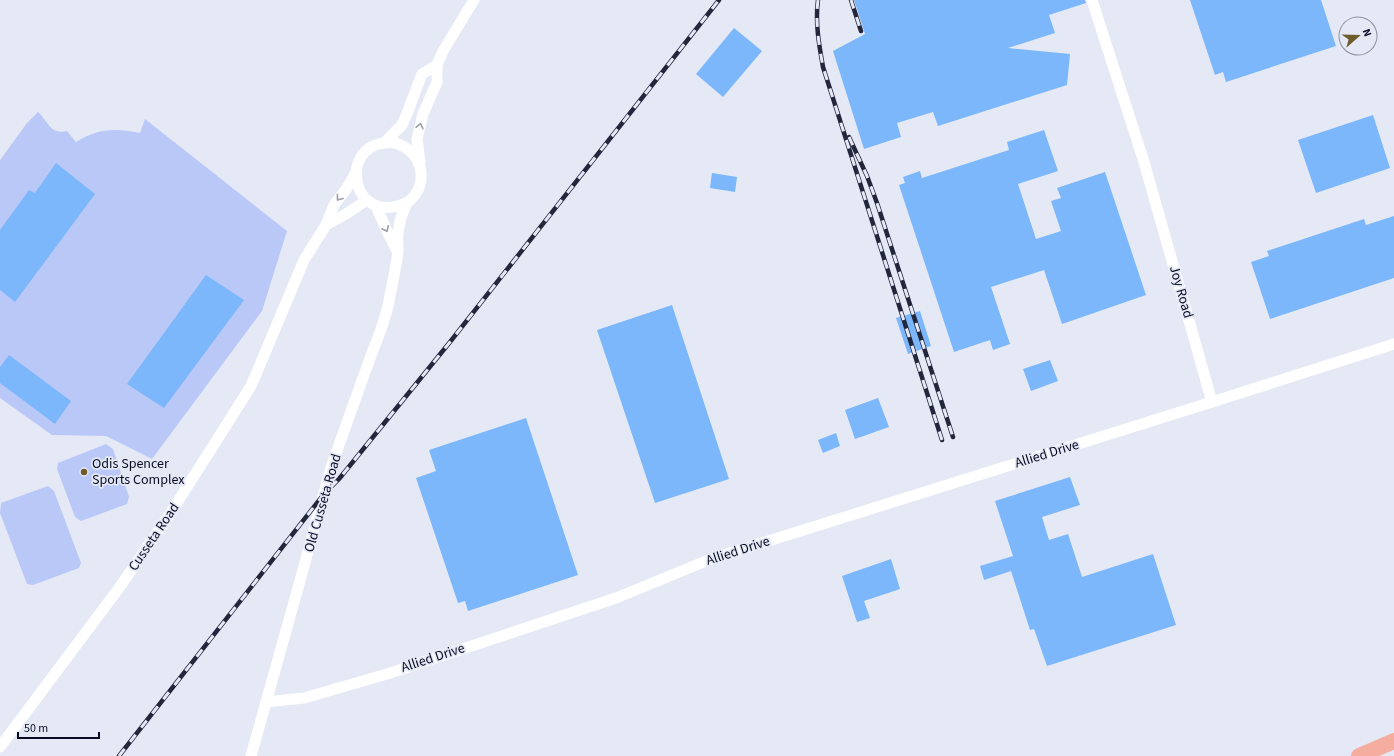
<svg xmlns="http://www.w3.org/2000/svg" width="1394" height="756" font-family="'Source Sans 3',sans-serif">
<style>
.green{fill:#bac8f8}
.building{fill:#7bb7fa}
.lines{fill:none;stroke-linecap:round;stroke-linejoin:round}
.minor{stroke:#fff;stroke-width:11}
.highway{stroke:#f4ad9e;stroke-width:16}
.rail-casing{stroke:#23273c;stroke-width:4.5}
.rail{stroke:#e5e9f6;stroke-width:3;stroke-dasharray:9;stroke-linecap:butt}
.oneway{stroke:#9c9ea7}
.poi-dot{fill:#6d5d2b;stroke:#e5e9f6;stroke-width:1.5}
.labels{text-anchor:middle;dominant-baseline:central;stroke-width:3.5;stroke-linejoin:round;paint-order:stroke}
.street-label{font-size:14px;fill:#080c22;stroke:#e5e9f6}
.poi-label{font-size:14px;fill:#080c22;stroke:#e5e9f6;text-anchor:start}
</style>
<rect width="100%" height="100%" fill="#e5e9f6"/>
<!-- green -->
<g class="green">
<path d="M 38,112 C 48,121 50,135 67,131 L 76,142 C 98,128 115,128 140,133 L 145,119 L 287,231 L 262,311 L 152,459 L 106,436 L 52,435 L 0,398 L 0,160 L 27,123 Z"/>
<path d="M 106,444 L 113,449 L 129,497 L 127,504 L 81,521 L 75,517 L 57,469 L 58,463 Z"/>
<path d="M 48,486 L 54,491 L 81,563 L 79,568 L 33,585 L 27,584 L 0,513 L 1,503 Z"/>
</g>
<!-- building -->
<g class="building">
<path d="M 854,0 L 1085,0 L 1086,3 L 1049,15 L 1055,33 L 1008,48 L 1070,54 L 1067,85 L 938,126 L 933,112 L 897,123 L 901,137 L 864,149 L 833,51 L 865,34 Z"/>
<path d="M 1190,0 L 1321,0 L 1336,46 L 1226,82 L 1223,72 L 1215,75 Z"/>
<path d="M 734,28 L 762,51 L 723,97 L 696,74 Z"/>
<path d="M 1373,115 L 1390,168 L 1316,193 L 1298,140 Z"/>
<path d="M 1044,130 L 1058,171 L 1018,184 L 1036,239 L 1061,231 L 1051,201 L 1061,198 L 1057,188 L 1105,172 L 1146,295 L 1062,324 L 1044,270 L 991,287 L 1010,344 L 993,350 L 990,340 L 954,352 L 899,185 L 905,183 L 903,177 L 920,171 L 922,178 L 1009,150 L 1007,142 Z"/>
<path d="M 56,163 L 95,194 L 15,302 L 0,290 L 0,230 L 29,190 L 35,193 Z"/>
<path d="M 712,173 L 737,177 L 735,192 L 710,188 Z"/>
<path d="M 1394,216 L 1394,278 L 1270,319 L 1251,262 L 1269,256 L 1267,251 L 1364,219 L 1366,225 Z"/>
<path d="M 206,275 L 244,300 L 164,408 L 127,384 Z"/>
<path d="M 672,305 L 729,479 L 655,503 L 597,330 Z"/>
<path d="M 920,311 L 931,346 L 908,354 L 896,318 Z"/>
<path d="M 9,355 L 71,401 L 55,424 L 0,383 L 0,367 Z"/>
<path d="M 1050,360 L 1058,381 L 1031,391 L 1023,369 Z"/>
<path d="M 878,398 L 889,427 L 855,439 L 845,410 Z"/>
<path d="M 526,418 L 578,575 L 468,611 L 465,601 L 458,603 L 416,478 L 436,471 L 429,450 Z"/>
<path d="M 836,433 L 840,446 L 823,453 L 818,440 Z"/>
<path d="M 1070,477 L 1080,505 L 1042,517 L 1049,540 L 1068,534 L 1082,577 L 1153,554 L 1176,625 L 1047,666 L 1034,629 L 1030,630 L 1011,571 L 984,580 L 980,566 L 1013,556 L 995,501 Z"/>
<path d="M 891,559 L 900,589 L 864,601 L 870,618 L 857,622 L 842,576 Z"/>
</g>
<g class="lines">
<!-- minor -->
<g class="minor">
<path d="M 1092,0 L 1144,162 L 1212,402"/>
<path d="M 384,143 L 402,125 L 408,111 L 422,74 L 437,65"/>
<path d="M 420,162 L 417,139 L 423,114 L 437,82 L 437,65 L 443,51 L 474,0"/>
<path d="M 376,206 L 387,231 L 397,251"/>
<path d="M 326,225 L 346,214 L 367,200"/>
<path d="M 266,702 L 304,698 L 387,674 L 616,598 L 711,559 L 1212,402 L 1394,344"/>
<path d="M 0,747 L 119,588 L 150,543 L 168,517 L 251,386 L 304,260 L 326,225 L 334,205 L 347,188 L 356,172"/>
<path d="M 251,756 C 268,694 286,632 303,570 C 312,537 321,502 331,468 C 344,430 358,392 372,353 C 378,337 386,319 389,301 C 392,285 396,268 398,251 C 398,243 397,235 399,227 C 400,220 403,211 406,205 C 408,201 411,200 414,196 C 425,183 423,162 410,151 C 403,145 394,141 384,143 C 338,148 352,227 406,203"/>
</g>
<!-- highway -->
<path class="highway" d="M 1359,756 L 1394,741"/>
<defs>
<g id="rail">
<path d="M 818,0 C 815,22 819,45 823,67 L 942,440"/>
<path d="M 851,0 L 861,31"/>
<path d="M 849,137 L 867,176 L 877,203 L 953,437"/>
<path d="M 119,756 L 324,494 L 339,479 L 450,342 L 719,0"/>
</g>
</defs>
<!-- rail casing -->
<use href="#rail" class="rail-casing"/>
<!-- rail -->
<use href="#rail" class="rail"/>
</g>
<!-- one-way arrows -->
<defs><path id="oneway-chevron" d="M-2-3.5L2.5 0L-2 3.5" fill="none" stroke-width="1.6" stroke-linecap="round" stroke-linejoin="round"/></defs>
<g class="oneway">
<use href="#oneway-chevron" transform="translate(420 126) rotate(-77)"/>
<use href="#oneway-chevron" transform="translate(339 198) rotate(127)"/>
<use href="#oneway-chevron" transform="translate(386 229) rotate(65)"/>
</g>
<!-- markers -->
<circle class="poi-dot" cx="84" cy="472" r="4"/>
<g class="labels">
<!-- street labels -->
<g class="street-label">
<text transform="translate(1181 292) rotate(74)">Joy Road</text>
<text transform="translate(1047 454) rotate(-17)">Allied Drive</text>
<text transform="translate(323 503) rotate(-74)">Old Cusseta Road</text>
<text transform="translate(154 537) rotate(-56)">Cusseta Road</text>
<text transform="translate(738 551) rotate(-18)">Allied Drive</text>
<text transform="translate(433 658) rotate(-18)">Allied Drive</text>
</g>
<!-- poi labels -->
<g class="poi-label">
<text x="92" y="464">Odis Spencer<tspan x="92" dy="16">Sports Complex</tspan></text>
</g>
</g>
<!-- north arrow -->
<g transform="translate(1358 36) rotate(70)"><circle r="19" fill="#e5e9f6" stroke="#8d91a1"/>
<path d="M0-3L7 15L0 10L-7 15Z" fill="#6d5d2b"/>
<text y="-6" font-size="11" font-weight="bold" text-anchor="middle" fill="#080c22">N</text>
</g>
<!-- scale -->
<path d="M18 732v6h81v-6" fill="none" stroke="#080c22" stroke-width="2"/>
<text x="24" y="732" font-size="12" fill="#080c22" stroke="#e5e9f6" stroke-width="3" paint-order="stroke">50 m</text>
</svg>
